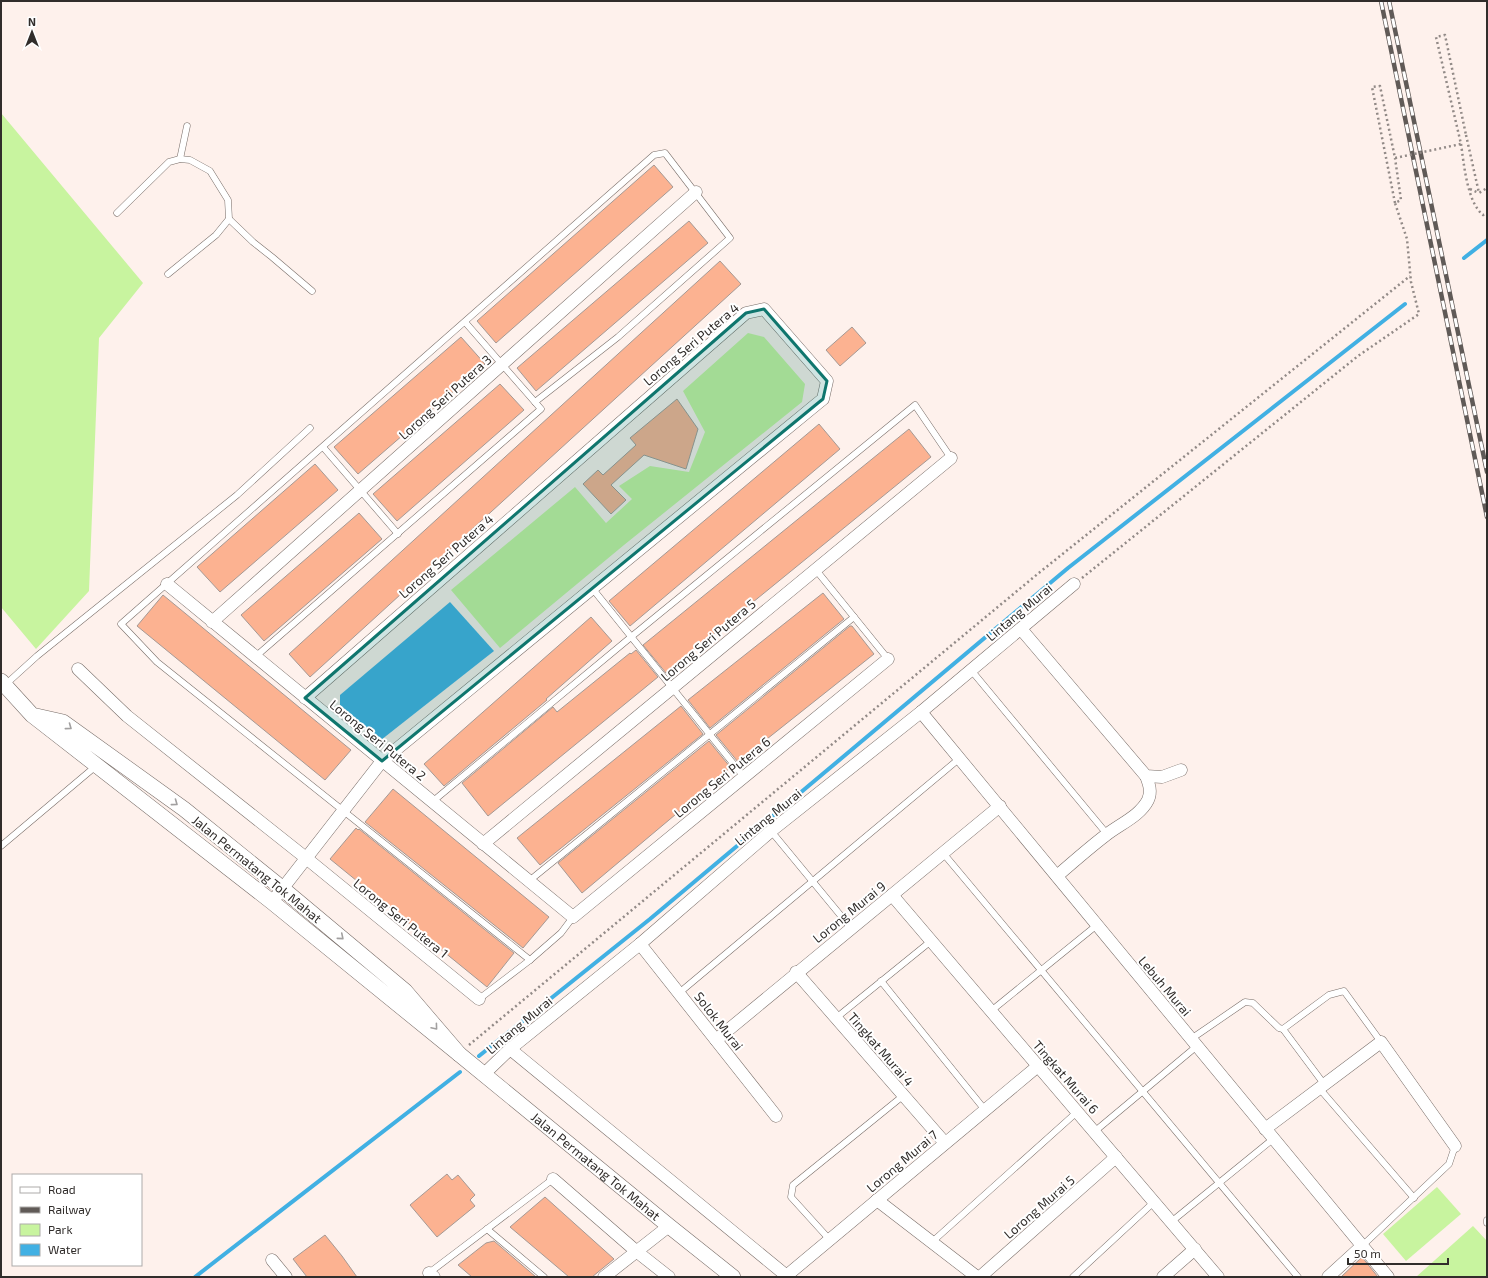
<svg xmlns="http://www.w3.org/2000/svg" width="1488" height="1278" font-family="'Exo 2',sans-serif">
<style>
.green{fill:#c8f49f}
.water{fill:#41b0e3}
.lines{fill:none;stroke-linecap:round;stroke-linejoin:round}
.stream{stroke:#41b0e3;stroke-width:4}
.building{fill:#fcb291;stroke:#a59994}
.service-casing{stroke:#786d68;stroke-width:7}
.minor-casing{stroke:#786d68;stroke-width:13}
.tertiary-casing{stroke:#786d68;stroke-width:16}
.path{stroke:#928a87;stroke-width:2.5;stroke-dasharray:2 3;stroke-linecap:butt}
.service{stroke:#fff;stroke-width:6}
.minor{stroke:#fff;stroke-width:12}
.tertiary{stroke:#fff;stroke-width:15}
.rail-casing{stroke:#605a57;stroke-width:4.5}
.rail{stroke:#fff;stroke-width:3;stroke-dasharray:9;stroke-linecap:butt}
.path-bridge{stroke:#928a87;stroke-width:2.5;stroke-dasharray:2 3;stroke-linecap:butt}
.oneway{stroke:#a2a0a0}
.marked{fill:#0f766e;fill-opacity:0.2;stroke:#0f766e;stroke-width:3;stroke-linejoin:round}
.labels{text-anchor:middle;dominant-baseline:central;stroke-width:4;stroke-linejoin:round;paint-order:stroke}
.street-label{font-size:13px;fill:#312d2b;stroke:#fff}
</style>
<rect width="100%" height="100%" fill="#fef1ec"/>
<!-- green -->
<g class="green">
<path d="M 1,113 L 143,283 L 99,338 L 89,591 L 36,649 L 1,607 Z"/>
<path d="M 748,333 L 764,337 L 805,384 L 802,402 L 624,545 L 500,648 L 451,590 L 575,487 L 606,523 L 632,499 L 619,486 L 650,466 L 689,472 L 705,432 L 683,391 Z"/>
<path d="M 1437,1187 L 1461,1214 L 1406,1261 L 1383,1234 Z"/>
<path d="M 1473,1226 L 1487,1241 L 1487,1277 L 1416,1277 Z"/>
</g>
<!-- water -->
<path class="water" d="M 450,602 L 494,651 L 381,740 L 340,705 L 340,695 Z"/>
<g class="lines">
<!-- stream -->
<g class="stream">
<path d="M 1464,258 L 1487,240"/>
<path d="M 479,1056 L 650,919 L 1068,568 L 1405,304"/>
<path d="M 195,1277 L 460,1072"/>
</g>
</g>
<!-- building -->
<g class="building">
<path d="M 654,165 L 673,187 L 496,343 L 477,321 Z"/>
<path d="M 689,221 L 708,243 L 536,391 L 517,368 Z"/>
<path d="M 720,261 L 741,284 L 310,677 L 289,654 Z"/>
<path d="M 852,327 L 866,343 L 840,366 L 826,350 Z"/>
<path d="M 461,337 L 485,364 L 358,474 L 334,447 Z"/>
<path d="M 500,384 L 524,410 L 397,521 L 373,494 Z"/>
<path d="M 677,399 L 698,429 L 686,469 L 644,455 L 611,485 L 626,500 L 611,514 L 583,484 L 598,470 L 603,475 L 636,445 L 630,438 Z"/>
<path d="M 819,424 L 840,449 L 630,626 L 609,601 Z"/>
<path d="M 909,429 L 931,457 L 666,673 L 643,645 Z"/>
<path d="M 315,464 L 338,490 L 220,592 L 197,567 Z"/>
<path d="M 359,513 L 382,539 L 264,641 L 241,615 Z"/>
<path d="M 823,593 L 844,619 L 710,728 L 688,700 Z"/>
<path d="M 163,595 L 351,750 L 325,780 L 137,626 Z"/>
<path d="M 591,617 L 612,641 L 546,699 L 547,700 L 444,786 L 424,764 Z"/>
<path d="M 850,626 L 852,626 L 874,654 L 738,762 L 716,735 Z"/>
<path d="M 636,650 L 658,677 L 488,816 L 462,783 L 553,707 L 557,712 L 630,653 L 631,654 Z"/>
<path d="M 681,706 L 703,734 L 540,865 L 517,838 Z"/>
<path d="M 709,741 L 731,768 L 724,772 L 725,773 L 582,893 L 558,863 Z"/>
<path d="M 393,789 L 549,917 L 523,948 L 365,822 Z"/>
<path d="M 356,828 L 358,830 L 359,829 L 514,953 L 487,987 L 330,859 Z"/>
<path d="M 447,1174 L 452,1180 L 458,1175 L 475,1195 L 470,1200 L 475,1206 L 437,1237 L 410,1205 Z"/>
<path d="M 545,1197 L 614,1259 L 592,1277 L 569,1277 L 510,1227 Z"/>
<path d="M 325,1235 L 342,1256 L 357,1277 L 307,1277 L 293,1259 Z"/>
<path d="M 494,1241 L 536,1277 L 472,1277 L 458,1265 L 486,1243 Z"/>
<path d="M 1362,1257 L 1378,1277 L 1341,1277 Z"/>
</g>
<g class="lines">
<defs>
<g id="service">
<path d="M 180,159 L 187,126"/>
<path d="M 117,213 L 169,162 L 180,159 L 190,160 L 210,171 L 228,200 L 229,219 L 216,235 L 168,274"/>
<path d="M 229,219 L 253,242 L 272,257 L 312,291"/>
<path d="M 323,447 L 398,534"/>
<path d="M 816,570 L 888,659"/>
<path d="M 592,588 L 744,777"/>
<path d="M 255,657 L 541,409 L 465,322"/>
<path d="M 971,670 L 1107,834"/>
<path d="M 5,685 L 37,656 L 237,495 L 310,428"/>
<path d="M 432,802 L 631,637 L 915,405 L 951,458"/>
<path d="M 771,831 L 851,928"/>
<path d="M 1,846 L 96,766"/>
<path d="M 943,853 L 1298,1277"/>
<path d="M 529,881 L 854,617"/>
<path d="M 530,960 L 157,662 L 121,624 L 654,155 L 665,153 L 730,238 L 618,337 L 535,402"/>
<path d="M 881,981 L 985,1110"/>
<path d="M 679,993 L 960,758"/>
<path d="M 479,999 L 530,960 L 561,933 L 573,917"/>
<path d="M 991,1011 L 1097,925"/>
<path d="M 836,1018 L 931,941"/>
<path d="M 1283,1029 L 1324,1084"/>
<path d="M 1191,1039 L 1245,1002 L 1253,1003 L 1279,1028 L 1283,1029 L 1329,995 L 1344,991 L 1381,1042"/>
<path d="M 1319,1088 L 1414,1198"/>
<path d="M 1094,1132 L 1197,1046"/>
<path d="M 1487,1220 L 1487,1223"/>
<path d="M 1171,1222 L 1273,1139"/>
<path d="M 487,1229 L 544,1277"/>
<path d="M 830,1240 L 791,1197 L 793,1185 L 904,1095"/>
<path d="M 932,1242 L 1077,1112"/>
<path d="M 1362,1246 L 1449,1164 L 1455,1146"/>
<path d="M 429,1273 L 553,1179"/>
<path d="M 1073,1277 L 1154,1202"/>
</g>
<g id="minor">
<path d="M 167,584 L 573,917 L 888,659"/>
<path d="M 212,622 L 696,192"/>
<path d="M 1021,629 L 1146,776 L 1162,777 L 1181,770"/>
<path d="M 78,669 L 127,716 L 306,858 L 479,999"/>
<path d="M 921,712 L 1388,1277"/>
<path d="M 483,844 L 951,458"/>
<path d="M 1057,876 C 1073,862 1089,848 1106,835 C 1120,824 1140,816 1148,800 C 1152,792 1149,784 1146,776"/>
<path d="M 892,895 L 1218,1277"/>
<path d="M 272,902 L 382,761 L 818,403 L 823,399 L 827,381 L 764,309 L 746,313 L 305,698"/>
<path d="M 640,944 L 776,1116"/>
<path d="M 796,972 L 945,1143"/>
<path d="M 716,1040 L 1000,806"/>
<path d="M 510,1049 L 788,1277"/>
<path d="M 483,1075 L 510,1049 L 640,944 L 771,831 L 921,712 L 1074,584"/>
<path d="M 1265,1129 L 1381,1042 L 1455,1146"/>
<path d="M 553,1179 L 636,1251 L 669,1277"/>
<path d="M 877,1200 L 977,1277"/>
<path d="M 272,1260 L 286,1277"/>
<path d="M 429,1273 L 434,1277"/>
<path d="M 604,1277 L 669,1226"/>
<path d="M 785,1277 L 1038,1066"/>
<path d="M 980,1277 L 1116,1157"/>
<path d="M 1163,1277 L 1195,1249"/>
<path d="M 1328,1277 L 1362,1246"/>
</g>
<g id="tertiary">
<path d="M 1,681 L 32,715 L 272,902 L 459,1054 L 405,991 L 283,889 L 184,809 L 63,722 L 32,715"/>
<path id="s1" d="M 459,1054 L 669,1226 L 733,1277"/>
</g>
</defs>
<!-- service casing -->
<use href="#service" class="service-casing"/>
<!-- minor casing -->
<use href="#minor" class="minor-casing"/>
<!-- tertiary casing -->
<use href="#tertiary" class="tertiary-casing"/>
<!-- path -->
<g class="path">
<path d="M 1466,135 L 1479,193 L 1487,188"/>
<path d="M 1461,144 C 1464,164 1467,202 1483,215 L 1487,214"/>
<path d="M 1470,189 L 1479,193"/>
<path d="M 1082,578 L 1358,356 L 1419,314 L 1411,282 L 1407,239 L 1395,203 L 1401,200 L 1395,158"/>
<path d="M 469,1045 L 1040,572 L 1410,276"/>
</g>
<!-- service -->
<use href="#service" class="service"/>
<!-- minor -->
<use href="#minor" class="minor"/>
<!-- tertiary -->
<use href="#tertiary" class="tertiary"/>
<defs>
<g id="rail">
<path d="M 1381,1 L 1487,517"/>
<path d="M 1389,1 L 1487,472"/>
</g>
</defs>
<!-- rail casing -->
<use href="#rail" class="rail-casing"/>
<!-- rail -->
<use href="#rail" class="rail"/>
<!-- path-bridge -->
<path class="path-bridge" d="M 1395,203 L 1372,87 L 1380,86 L 1395,158 L 1461,144 L 1436,37 L 1445,35 L 1466,135"/>
</g>
<!-- one-way arrows -->
<defs><path id="oneway-chevron" d="M-2-3.5L2.5 0L-2 3.5" fill="none" stroke-width="1.6" stroke-linecap="round" stroke-linejoin="round"/></defs>
<g class="oneway">
<use href="#oneway-chevron" transform="translate(69 727) rotate(36)"/>
<use href="#oneway-chevron" transform="translate(175 803) rotate(36)"/>
<use href="#oneway-chevron" transform="translate(341 937) rotate(40)"/>
<use href="#oneway-chevron" transform="translate(435 1027) rotate(50)"/>
</g>
<!-- marked area -->
<path class="marked" d="M 764,309 L 827,381 L 823,399 L 818,403 L 382,761 L 305,698 L 746,313 Z"/>
<g class="labels">
<!-- street labels -->
<g class="street-label">
<text transform="translate(691 344) rotate(-40)">Lorong Seri Putera 4</text>
<text transform="translate(445 397) rotate(-42)">Lorong Seri Putera 3</text>
<text transform="translate(446 556) rotate(-41)">Lorong Seri Putera 4</text>
<text transform="translate(1019 612) rotate(-40)">Lintang Murai</text>
<text transform="translate(708 640) rotate(-40)">Lorong Seri Putera 5</text>
<text transform="translate(378 740) rotate(39)">Lorong Seri Putera 2</text>
<text transform="translate(722 777) rotate(-39)">Lorong Seri Putera 6</text>
<text transform="translate(768 817) rotate(-39)">Lintang Murai</text>
<text transform="translate(257 869) rotate(39)">Jalan Permatang Tok Mahat</text>
<text transform="translate(849 912) rotate(-39)">Lorong Murai 9</text>
<text transform="translate(401 918) rotate(39)">Lorong Seri Putera 1</text>
<text transform="translate(1165 986) rotate(50)">Lebuh Murai</text>
<text transform="translate(719 1021) rotate(52)">Solok Murai</text>
<text transform="translate(519 1025) rotate(-40)">Lintang Murai</text>
<text transform="translate(881 1049) rotate(49)">Tingkat Murai 4</text>
<text transform="translate(1066 1077) rotate(49)">Tingkat Murai 6</text>
<text transform="translate(902 1161) rotate(-40)">Lorong Murai 7</text>
<text stroke="none"><textPath href="#s1" startOffset="177">Jalan Permatang Tok Mahat</textPath></text>
<text transform="translate(1039 1207) rotate(-41)">Lorong Murai 5</text>
</g>
</g>
<!-- border -->
<rect width="1488" height="1278" fill="none" stroke="#312d2b" stroke-width="4"/>
<!-- legend -->
<rect x="12" y="1174" width="130" height="92" fill="#ffffff" stroke="#adabaa"/>
<rect x="20" y="1187" width="20" height="6" fill="#ffffff" stroke="#adabaa"/>
<text x="48" y="1194" font-size="12" fill="#312d2b">Road</text>
<rect x="20" y="1207" width="20" height="6" fill="#605a57" stroke="#adabaa"/>
<text x="48" y="1214" font-size="12" fill="#312d2b">Railway</text>
<rect x="20" y="1224" width="20" height="12" fill="#c8f49f" stroke="#adabaa"/>
<text x="48" y="1234" font-size="12" fill="#312d2b">Park</text>
<rect x="20" y="1244" width="20" height="12" fill="#41b0e3" stroke="#adabaa"/>
<text x="48" y="1254" font-size="12" fill="#312d2b">Water</text>
<!-- north arrow -->
<g transform="translate(32 32)" stroke="#ffffff" stroke-width="3" paint-order="stroke">
<path d="M0-3L7 15L0 10L-7 15Z" fill="#312d2b"/>
<text y="-6" font-size="11" font-weight="bold" text-anchor="middle" fill="#312d2b">N</text>
</g>
<!-- scale -->
<path d="M1348 1258v6h100v-6" fill="none" stroke="#312d2b" stroke-width="2"/>
<text x="1354" y="1258" font-size="12" fill="#312d2b" stroke="#ffffff" stroke-width="3" paint-order="stroke">50 m</text>
</svg>
